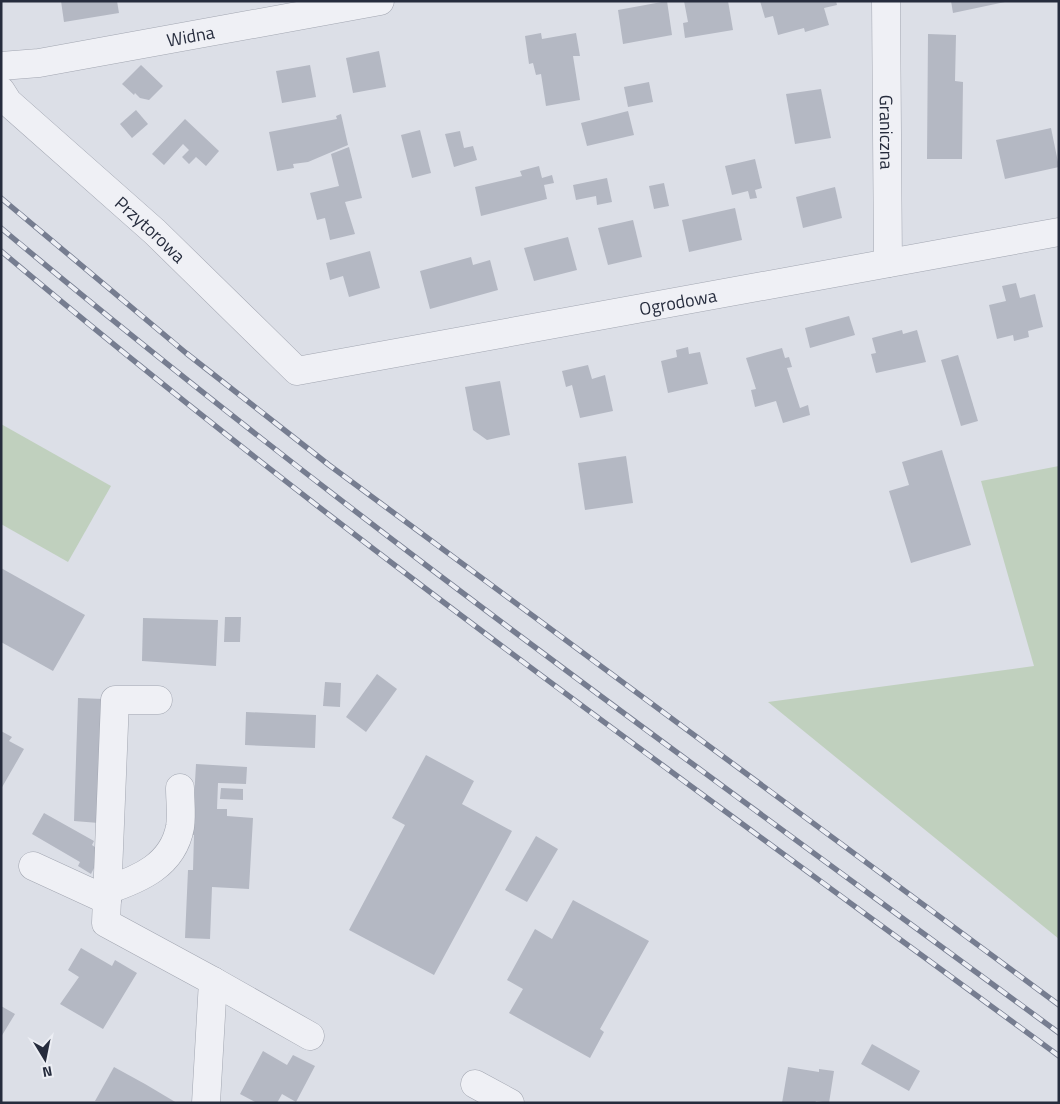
<svg xmlns="http://www.w3.org/2000/svg" width="1060" height="1104" font-family="'Titillium Web',sans-serif">
<style>
.green{fill:#c0d0be}
.building{fill:#b4b8c3}
.lines{fill:none;stroke-linecap:round;stroke-linejoin:round}
.minor-casing{stroke:#a2a6b1;stroke-width:29}
.minor{stroke:#eff0f5;stroke-width:28}
.rail-casing{stroke:#767d90;stroke-width:5.5}
.rail{stroke:#eceef4;stroke-width:4;stroke-dasharray:11;stroke-linecap:butt}
.labels{text-anchor:middle;dominant-baseline:central;stroke-width:4;stroke-linejoin:round;paint-order:stroke}
.street-label{font-size:18px;fill:#262c3d;stroke:#eceef4}
</style>
<rect width="100%" height="100%" fill="#dcdfe7"/>
<!-- green -->
<g class="green">
<path d="M 1,424 L 111,486 L 68,562 L 1,524 Z"/>
<path d="M 1059,466 L 1059,939 L 768,702 L 1034,666 L 981,481 Z"/>
</g>
<!-- building -->
<g class="building">
<path d="M 61,1 L 117,1 L 119,13 L 64,22 Z"/>
<path d="M 667,1 L 672,35 L 623,44 L 618,10 Z"/>
<path d="M 684,1 L 728,1 L 733,30 L 685,38 L 683,23 L 688,22 Z"/>
<path d="M 760,1 L 836,1 L 837,5 L 824,8 L 829,25 L 805,32 L 804,28 L 778,35 L 773,16 L 765,18 Z"/>
<path d="M 951,1 L 1005,1 L 1005,2 L 953,13 Z"/>
<path d="M 541,33 L 542,39 L 576,33 L 580,56 L 573,56 L 580,100 L 546,106 L 541,74 L 536,75 L 533,63 L 529,64 L 525,36 Z"/>
<path d="M 928,34 L 956,35 L 955,81 L 963,82 L 962,159 L 927,159 Z"/>
<path d="M 379,51 L 386,87 L 353,93 L 346,58 Z"/>
<path d="M 141,65 L 163,86 L 149,100 L 140,98 L 135,93 L 134,95 L 122,84 Z"/>
<path d="M 310,65 L 316,97 L 282,103 L 276,71 Z"/>
<path d="M 649,82 L 653,102 L 628,107 L 624,87 Z"/>
<path d="M 821,89 L 831,138 L 795,144 L 786,94 Z"/>
<path d="M 136,110 L 148,124 L 132,138 L 120,124 Z"/>
<path d="M 628,111 L 634,135 L 587,146 L 581,123 Z"/>
<path d="M 341,114 L 348,145 L 308,162 L 293,164 L 294,168 L 277,171 L 269,132 L 337,119 L 336,116 Z"/>
<path d="M 185,119 L 219,151 L 206,166 L 196,157 L 189,164 L 182,157 L 189,150 L 183,144 L 164,165 L 152,154 Z"/>
<path d="M 1051,128 L 1059,167 L 1005,179 L 996,140 Z"/>
<path d="M 420,130 L 431,173 L 412,178 L 401,135 Z"/>
<path d="M 460,131 L 464,148 L 473,146 L 477,160 L 454,167 L 445,134 Z"/>
<path d="M 349,147 L 362,198 L 345,202 L 355,234 L 330,240 L 325,218 L 317,220 L 310,193 L 339,186 L 331,154 Z"/>
<path d="M 755,159 L 762,188 L 755,190 L 757,198 L 750,199 L 748,191 L 732,195 L 725,166 Z"/>
<path d="M 539,166 L 542,178 L 552,175 L 554,183 L 544,185 L 547,199 L 481,216 L 475,187 L 522,176 L 520,171 Z"/>
<path d="M 607,178 L 612,202 L 597,205 L 596,196 L 576,200 L 573,185 Z"/>
<path d="M 664,183 L 669,206 L 654,209 L 649,186 Z"/>
<path d="M 835,187 L 842,218 L 803,228 L 796,197 Z"/>
<path d="M 735,208 L 742,240 L 689,252 L 682,220 Z"/>
<path d="M 633,220 L 642,257 L 608,265 L 598,228 Z"/>
<path d="M 568,237 L 577,270 L 534,281 L 524,248 Z"/>
<path d="M 370,251 L 380,288 L 349,297 L 343,276 L 330,280 L 326,263 Z"/>
<path d="M 471,257 L 473,265 L 490,260 L 498,290 L 430,309 L 420,271 Z"/>
<path d="M 1016,283 L 1020,298 L 1035,294 L 1043,327 L 1028,331 L 1029,337 L 1014,341 L 1013,335 L 997,339 L 989,305 L 1006,301 L 1002,286 Z"/>
<path d="M 849,316 L 855,335 L 810,348 L 805,328 Z"/>
<path d="M 902,330 L 903,334 L 917,330 L 926,362 L 876,373 L 871,354 L 876,353 L 872,338 Z"/>
<path d="M 688,347 L 689,354 L 700,352 L 708,384 L 668,393 L 661,361 L 677,357 L 676,350 Z"/>
<path d="M 782,348 L 785,358 L 789,357 L 792,367 L 787,368 L 800,408 L 808,405 L 810,415 L 783,423 L 776,401 L 755,407 L 751,390 L 756,389 L 746,358 Z"/>
<path d="M 958,355 L 978,421 L 961,426 L 941,360 Z"/>
<path d="M 588,365 L 592,379 L 605,375 L 613,411 L 580,418 L 572,385 L 566,387 L 562,371 Z"/>
<path d="M 500,381 L 510,435 L 487,440 L 473,430 L 465,387 Z"/>
<path d="M 942,450 L 971,545 L 911,563 L 889,491 L 909,485 L 902,462 Z"/>
<path d="M 626,456 L 633,503 L 585,510 L 578,463 Z"/>
<path d="M 1,568 L 85,615 L 53,671 L 1,642 Z"/>
<path d="M 225,617 L 241,617 L 240,642 L 224,642 Z"/>
<path d="M 143,618 L 218,620 L 216,666 L 142,661 Z"/>
<path d="M 377,674 L 397,689 L 366,732 L 346,717 Z"/>
<path d="M 325,682 L 341,683 L 340,707 L 323,706 Z"/>
<path d="M 78,698 L 104,699 L 99,823 L 74,821 Z"/>
<path d="M 246,712 L 316,715 L 315,748 L 245,745 Z"/>
<path d="M 1,731 L 12,737 L 9,741 L 24,749 L 1,789 Z"/>
<path d="M 426,755 L 474,781 L 462,804 L 512,831 L 434,975 L 349,930 L 405,825 L 392,818 Z"/>
<path d="M 196,764 L 247,767 L 246,784 L 218,783 L 217,809 L 227,809 L 227,816 L 253,818 L 249,889 L 212,887 L 210,939 L 185,938 L 188,870 L 193,870 L 194,835 L 192,835 Z"/>
<path d="M 221,788 L 243,789 L 243,800 L 220,799 Z"/>
<path d="M 44,813 L 94,841 L 92,845 L 102,852 L 91,874 L 78,866 L 80,862 L 32,834 Z"/>
<path d="M 536,836 L 558,849 L 527,902 L 505,890 Z"/>
<path d="M 573,900 L 649,941 L 600,1029 L 604,1032 L 590,1058 L 509,1013 L 523,989 L 507,980 L 535,929 L 552,939 Z"/>
<path d="M 81,948 L 112,966 L 115,960 L 137,973 L 103,1029 L 60,1004 L 79,977 L 68,970 Z"/>
<path d="M 1,1006 L 15,1014 L 1,1037 Z"/>
<path d="M 872,1044 L 920,1071 L 909,1091 L 861,1064 Z"/>
<path d="M 263,1051 L 287,1065 L 293,1055 L 315,1066 L 296,1102 L 282,1094 L 277,1103 L 257,1103 L 240,1094 Z"/>
<path d="M 114,1067 L 145,1084 L 177,1103 L 95,1101 Z"/>
<path d="M 788,1067 L 819,1072 L 819,1069 L 834,1071 L 829,1103 L 816,1101 L 815,1103 L 782,1103 Z"/>
</g>
<g class="lines">
<defs>
<g id="minor">
<path id="s1" d="M 886,1 L 888,263"/>
<path id="s2" d="M 1,66 L 39,63 L 380,1"/>
<path id="s3" d="M 1,91 L 8,102 L 155,232 L 297,371 L 1059,232"/>
<path d="M 158,700 L 115,700 L 106,923 L 213,981 L 206,1103"/>
<path d="M 33,866 L 107,900"/>
<path d="M 107,890 C 140,879 173,865 180,827 C 182,814 180,800 180,788"/>
<path d="M 213,981 L 310,1036"/>
<path d="M 475,1084 L 510,1103"/>
</g>
</defs>
<!-- minor casing -->
<use href="#minor" class="minor-casing"/>
<!-- minor -->
<use href="#minor" class="minor"/>
<defs>
<g id="rail">
<path d="M 1,198 L 186,353 L 329,465 L 1059,1005"/>
<path d="M 1,228 C 341,513 702,770 1059,1033"/>
<path d="M 1,251 C 340,537 702,793 1059,1056"/>
</g>
</defs>
<!-- rail casing -->
<use href="#rail" class="rail-casing"/>
<!-- rail -->
<use href="#rail" class="rail"/>
</g>
<g class="labels">
<!-- street labels -->
<g class="street-label">
<text stroke="none"><textPath href="#s2" startOffset="192">Widna</textPath></text>
<text stroke="none"><textPath href="#s1" startOffset="131">Graniczna</textPath></text>
<text stroke="none"><textPath href="#s3" startOffset="204">Przytorowa</textPath></text>
<text stroke="none"><textPath href="#s3" startOffset="795">Ogrodowa</textPath></text>
</g>
</g>
<!-- border -->
<rect width="1060" height="1104" fill="none" stroke="#262c3d" stroke-width="5"/>
<!-- north arrow -->
<g transform="translate(45 1059) rotate(170)" stroke="#eceef4" stroke-width="4" paint-order="stroke">
<path d="M0-4L9 19L0 12L-9 19Z" fill="#262c3d"/>
<text y="-8" font-size="14" font-weight="bold" text-anchor="middle" fill="#262c3d">N</text>
</g>
</svg>
